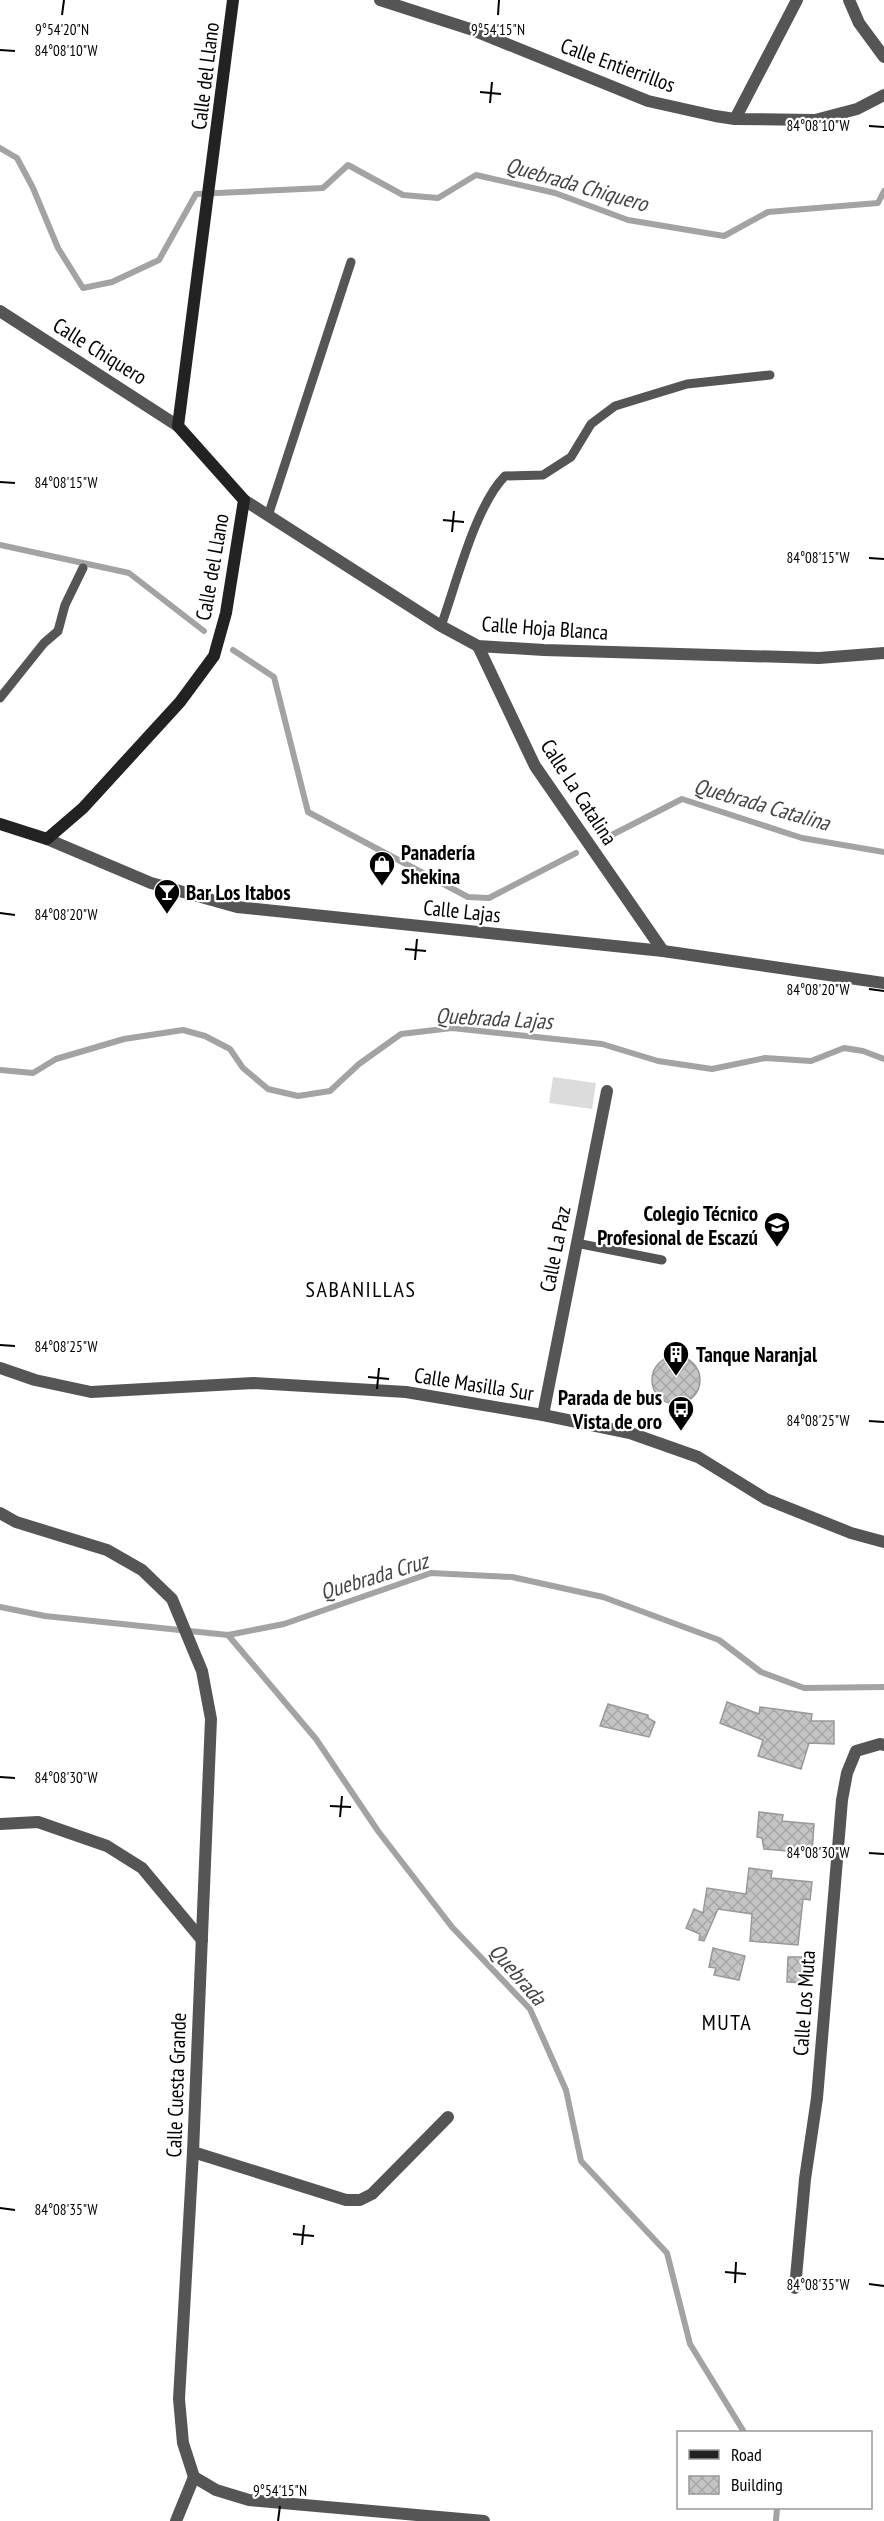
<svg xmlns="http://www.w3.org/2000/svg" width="884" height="2521" font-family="'PT Sans Narrow',sans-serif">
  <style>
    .pitch { fill: #dcdcdc }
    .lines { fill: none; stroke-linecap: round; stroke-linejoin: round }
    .stream { stroke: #a3a3a3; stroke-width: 6 }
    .building { fill: url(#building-cross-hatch); stroke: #999; stroke-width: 1.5 }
    .lane { stroke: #555; stroke-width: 9 }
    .street { stroke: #555; stroke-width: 12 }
    .secondary { stroke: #222; stroke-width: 12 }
    .ticks { fill: none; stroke: #000; stroke-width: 2 }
    .labels { text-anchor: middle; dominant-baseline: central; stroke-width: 4.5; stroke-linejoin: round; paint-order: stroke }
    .street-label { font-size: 21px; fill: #000; stroke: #fff }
    .poi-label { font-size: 21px; font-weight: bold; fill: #000; stroke: #fff; text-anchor: start }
    .water-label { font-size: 22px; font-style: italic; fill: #444; stroke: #fff }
    .neighbourhood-label { font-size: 22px; letter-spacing: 1.5px; fill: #000; stroke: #fff }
    .ticks-label { font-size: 15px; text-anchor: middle; fill: #000; stroke: #fff; stroke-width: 4.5; stroke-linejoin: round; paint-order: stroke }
  </style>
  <defs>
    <pattern id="building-cross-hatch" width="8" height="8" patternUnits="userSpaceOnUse" patternTransform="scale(1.5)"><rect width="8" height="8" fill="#c4c4c4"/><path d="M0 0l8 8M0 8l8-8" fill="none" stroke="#a7a7a7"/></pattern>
  </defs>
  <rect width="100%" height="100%" fill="#fff"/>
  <!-- pitch -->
  <polygon class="pitch" points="553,1077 596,1083 592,1109 549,1103"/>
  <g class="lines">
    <!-- stream -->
    <g class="stream">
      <polyline points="0,148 17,158 33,188 58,248 83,288 112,282 159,260 196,194 323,188 348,165 403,195 438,198 476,175 555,193 628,220 724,236 768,212 878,203 884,191"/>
      <polyline points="0,545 129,573 204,631"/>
      <polyline points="233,650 274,677 308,812 468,897 489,898 576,853"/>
      <polyline points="604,839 682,799 802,838 884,852"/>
      <polyline points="0,1070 33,1073 56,1059 124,1039 183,1030 205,1036 230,1049 243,1068 268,1089 298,1096 330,1091 359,1064 401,1034 452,1028 602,1044 658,1061 712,1069 765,1058 811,1061 844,1048 863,1051 884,1059"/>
      <polyline points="0,1607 45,1616 228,1635 284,1624 431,1573 512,1577 603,1597 719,1640 761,1672 804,1688 884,1687"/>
      <polyline points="228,1635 316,1739 378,1831 452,1927 530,2009 566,2090 581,2161 667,2253 690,2344 744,2432"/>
      <polyline points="776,2521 777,2508"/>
    </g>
  </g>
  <!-- building -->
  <g class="building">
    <circle cx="676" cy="1380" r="24"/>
    <polygon points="727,1702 759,1714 760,1707 812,1714 811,1721 834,1721 834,1744 809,1743 801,1769 758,1756 763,1740 720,1723"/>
    <polygon points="608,1704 648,1715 648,1718 655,1722 649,1737 600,1726"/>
    <polygon points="759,1812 783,1815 782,1821 814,1824 812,1853 764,1849 762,1838 757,1837"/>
    <polygon points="749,1868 772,1871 771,1878 812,1882 810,1900 803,1899 798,1945 750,1941 752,1914 718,1909 704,1941 699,1940 700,1934 686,1928 694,1909 703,1913 707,1888 746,1894"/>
    <polygon points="713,1948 745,1956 739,1980 714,1975 716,1968 709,1967"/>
    <polygon points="788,1957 808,1957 807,1983 787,1982"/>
  </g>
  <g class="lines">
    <!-- lane -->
    <g class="lane">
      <polyline points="268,516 351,262"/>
      <path d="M441 626C456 585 475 506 505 476L543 475 571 457 591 424 615 406 687 384 770 375"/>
      <polyline points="0,698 44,643 58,631 65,605 83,568"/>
      <polyline points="576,1243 662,1260"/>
    </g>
    <!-- street -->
    <g class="street">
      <polyline points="380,0 470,29 648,101 715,116 735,119 815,120 857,109 884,95"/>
      <polyline points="849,0 859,23 884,57"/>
      <polyline points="735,119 797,0"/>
      <polyline points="0,311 178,426"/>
      <polyline points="244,500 441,626 478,646 544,650 819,658 884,653"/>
      <polyline points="478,646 535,766 663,951"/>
      <polyline points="47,839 151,883 237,907 663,951 884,983"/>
      <polyline points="0,1368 35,1380 91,1392 253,1383 406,1392 543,1415 630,1433 698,1457 766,1499 851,1533 884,1542"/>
      <polyline points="543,1415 607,1091"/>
      <polyline points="0,1513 16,1522 107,1550 142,1570 172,1599 202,1671 211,1719 193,2152 179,2399 183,2443 194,2477 216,2490 249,2500 484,2521"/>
      <polyline points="0,1824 38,1822 107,1846 142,1868 202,1940"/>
      <polyline points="193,2152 346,2200 360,2200 372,2194 448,2117"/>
      <polyline points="795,2288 805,2179 817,2098 842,1800 847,1773 856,1751 880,1744 884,1745"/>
      <polyline points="176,2521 194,2477"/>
    </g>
    <!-- secondary -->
    <polyline class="secondary" points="0,824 47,839 83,808 180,702 214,656 226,613 244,500 178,426 233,0"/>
  </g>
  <!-- ticks -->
  <path class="ticks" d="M62 15 64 0M498 15 499 0M0 50 15 51M480 92 501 94M490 103 492 82M869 126 884 127M0 482 15 483M443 520 464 522M452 532 454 511M869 558 884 559M0 913 15 915M405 949 426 951M415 960 417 939M869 989 884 991M0 1345 15 1346M368 1377 389 1379M377 1389 379 1368M869 1421 884 1422M0 1777 15 1778M330 1806 351 1807M340 1817 342 1796M869 1853 884 1854M0 2208 15 2210M293 2234 314 2236M302 2245 304 2225M725 2272 746 2274M735 2283 736 2262M869 2284 884 2286M278 2521 280 2506"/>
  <!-- icons -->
  <defs>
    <g id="shop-pin" transform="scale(1.35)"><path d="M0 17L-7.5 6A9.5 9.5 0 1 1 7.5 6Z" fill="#000" stroke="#fff"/><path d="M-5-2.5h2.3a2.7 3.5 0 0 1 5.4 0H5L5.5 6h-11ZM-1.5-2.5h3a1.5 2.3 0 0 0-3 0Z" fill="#fff"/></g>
    <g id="bar-pin" transform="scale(1.35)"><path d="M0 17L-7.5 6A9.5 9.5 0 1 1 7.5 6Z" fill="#000" stroke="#fff"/><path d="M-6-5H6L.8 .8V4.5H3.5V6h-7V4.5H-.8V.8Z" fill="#fff"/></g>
    <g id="school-pin" transform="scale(1.35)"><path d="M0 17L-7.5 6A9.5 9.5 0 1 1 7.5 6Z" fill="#000" stroke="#fff"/><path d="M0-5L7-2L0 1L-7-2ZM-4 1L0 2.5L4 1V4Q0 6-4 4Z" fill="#fff"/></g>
    <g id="building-pin" transform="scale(1.35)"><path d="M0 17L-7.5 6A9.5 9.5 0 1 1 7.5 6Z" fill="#000" stroke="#fff"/><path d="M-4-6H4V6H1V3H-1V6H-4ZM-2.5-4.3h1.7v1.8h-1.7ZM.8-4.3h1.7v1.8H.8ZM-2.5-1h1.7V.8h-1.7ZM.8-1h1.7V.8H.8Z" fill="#fff"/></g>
    <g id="bus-pin" transform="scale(1.35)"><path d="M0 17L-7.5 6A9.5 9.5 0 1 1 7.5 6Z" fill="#000" stroke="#fff"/><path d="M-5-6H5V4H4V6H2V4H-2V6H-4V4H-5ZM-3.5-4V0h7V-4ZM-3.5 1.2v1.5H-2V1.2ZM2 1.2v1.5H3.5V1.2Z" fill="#fff"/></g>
  </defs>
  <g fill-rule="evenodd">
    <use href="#shop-pin" x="382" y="864"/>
    <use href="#bar-pin" x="167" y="892"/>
    <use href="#school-pin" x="777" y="1225"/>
    <use href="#building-pin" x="676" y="1354"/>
    <use href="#bus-pin" x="681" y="1409"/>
  </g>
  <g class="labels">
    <!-- street labels -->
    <g class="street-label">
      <text transform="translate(618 65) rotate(20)">Calle Entierrillos</text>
      <text transform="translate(205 76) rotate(-83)">Calle del Llano</text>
      <text transform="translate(100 351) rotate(32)">Calle Chiquero</text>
      <text transform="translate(212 567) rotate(-80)">Calle del Llano</text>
      <text transform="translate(545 628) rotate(4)">Calle Hoja Blanca</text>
      <text transform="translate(579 792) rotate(57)">Calle La Catalina</text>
      <text transform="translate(462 911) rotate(6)">Calle Lajas</text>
      <text transform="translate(555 1249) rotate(-79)">Calle La Paz</text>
      <text transform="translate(474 1384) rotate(9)">Calle Masilla Sur</text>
      <text transform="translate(804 2003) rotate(-86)">Calle Los Muta</text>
      <text transform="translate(176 2085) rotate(-88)">Calle Cuesta Grande</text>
    </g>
    <!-- poi labels -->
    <g class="poi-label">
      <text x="401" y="852">Panadería<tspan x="401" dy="24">Shekina</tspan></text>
      <text x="186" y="892">Bar Los Itabos</text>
      <text x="758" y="1213" text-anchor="end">Colegio Técnico<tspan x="758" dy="24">Profesional de Escazú</tspan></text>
      <text x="696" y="1354">Tanque Naranjal</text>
      <text x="662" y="1397" text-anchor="end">Parada de bus<tspan x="662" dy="24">Vista de oro</tspan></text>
    </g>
    <!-- water labels -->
    <g class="water-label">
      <text transform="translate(577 184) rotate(16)">Quebrada Chiquero</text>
      <text transform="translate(762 804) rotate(16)">Quebrada Catalina</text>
      <text transform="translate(494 1018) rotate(3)">Quebrada Lajas</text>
      <text transform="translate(374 1576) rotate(-17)">Quebrada Cruz</text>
      <text transform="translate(518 1974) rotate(49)">Quebrada</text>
    </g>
    <!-- neighbourhood labels -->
    <g class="neighbourhood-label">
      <text x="361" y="1289">SABANILLAS</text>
      <text x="727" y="2022">MUTA</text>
    </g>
  </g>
  <g class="ticks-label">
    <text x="62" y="35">9°54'20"N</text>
    <text x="498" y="35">9°54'15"N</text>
    <text x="66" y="56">84°08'10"W</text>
    <text x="818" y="131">84°08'10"W</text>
    <text x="66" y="488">84°08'15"W</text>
    <text x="818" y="563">84°08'15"W</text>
    <text x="66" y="920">84°08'20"W</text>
    <text x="818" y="995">84°08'20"W</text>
    <text x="66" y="1352">84°08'25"W</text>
    <text x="818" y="1426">84°08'25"W</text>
    <text x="66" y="1783">84°08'30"W</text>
    <text x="818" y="1858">84°08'30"W</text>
    <text x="66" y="2215">84°08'35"W</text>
    <text x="818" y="2290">84°08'35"W</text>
    <text x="280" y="2496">9°54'15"N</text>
  </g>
  <!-- legend -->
  <rect x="677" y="2431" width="195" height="78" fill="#ffffff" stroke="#999999" stroke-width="1.5"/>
  <rect x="689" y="2450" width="30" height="9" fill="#222222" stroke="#999999" stroke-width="1.5"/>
  <text x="731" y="2461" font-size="18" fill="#000000">Road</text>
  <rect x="689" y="2476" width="30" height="18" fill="url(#building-cross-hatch)" stroke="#999999" stroke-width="1.5"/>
  <text x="731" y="2491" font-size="18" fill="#000000">Building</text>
</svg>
